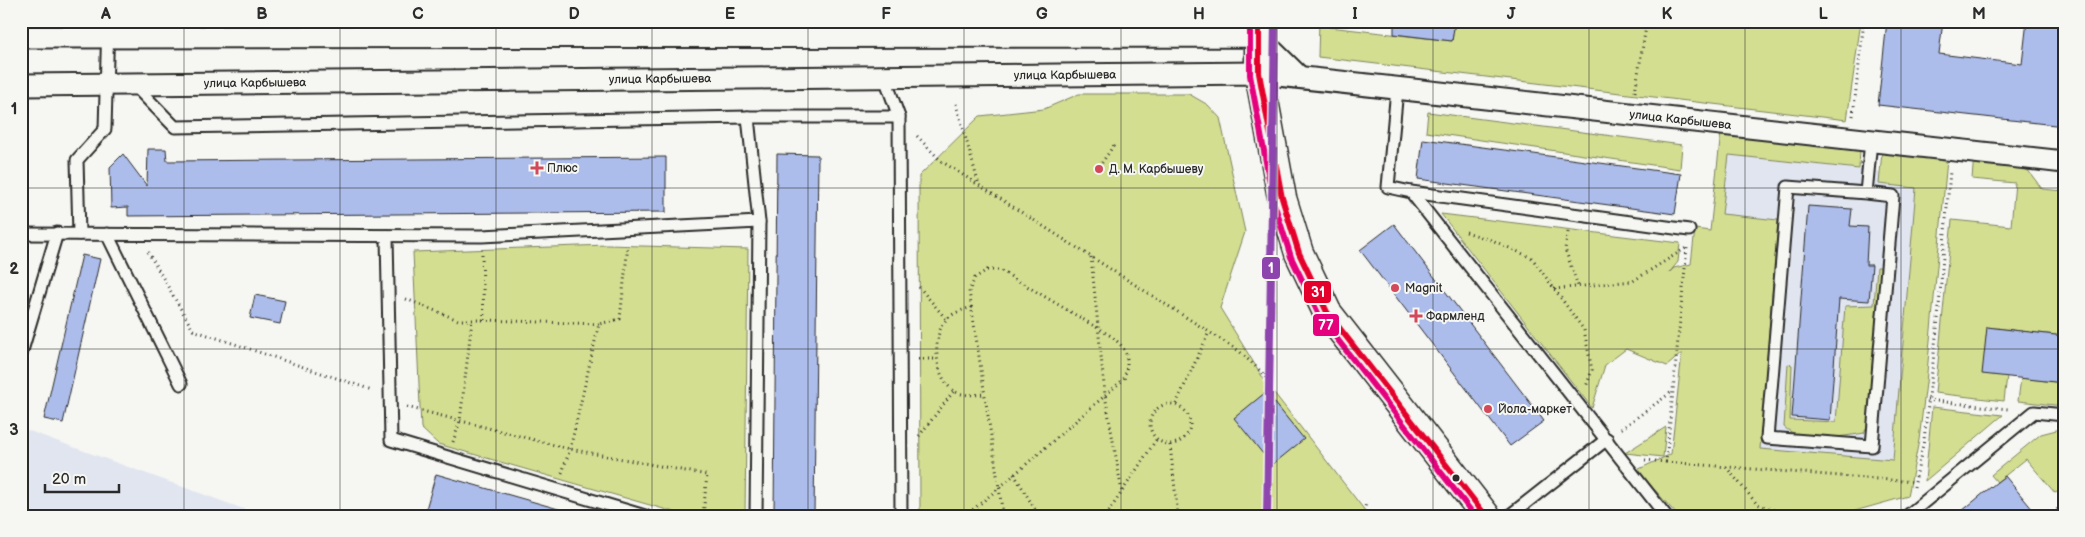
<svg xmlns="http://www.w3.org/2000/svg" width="2085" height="537" font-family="'Balsamiq Sans',sans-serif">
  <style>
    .built { fill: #e0e5f0 }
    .green { fill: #d3de91; stroke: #7f845e }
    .building { fill: #acbceb; stroke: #2b2b2b }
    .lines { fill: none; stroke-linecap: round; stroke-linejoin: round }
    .lane-casing { stroke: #2b2b2b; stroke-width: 15 }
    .street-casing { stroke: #2b2b2b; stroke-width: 25 }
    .secondary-casing { stroke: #2b2b2b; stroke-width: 31 }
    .path { stroke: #2b2b2b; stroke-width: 3; stroke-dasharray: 1 4; stroke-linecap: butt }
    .lane { stroke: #f6f6f2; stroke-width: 11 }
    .street { stroke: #f6f6f2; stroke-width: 21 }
    .secondary { stroke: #f6f6f2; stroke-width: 28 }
    .bus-1-casing { stroke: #f6f6f2; stroke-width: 10 }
    .bus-2-casing { stroke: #f6f6f2; stroke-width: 10 }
    .bus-1 { stroke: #e4002b; stroke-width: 6 }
    .bus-2 { stroke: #e5007d; stroke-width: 6 }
    .metro-1-casing { stroke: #f6f6f2; stroke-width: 11 }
    .metro-1 { stroke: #8e44ad; stroke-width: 8 }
    .grid { fill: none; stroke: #2b2b2b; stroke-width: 1; stroke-opacity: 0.55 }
    .poi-dot { fill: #d1495b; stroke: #f6f6f2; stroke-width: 2 }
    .bus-dot { fill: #2b2b2b; stroke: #f6f6f2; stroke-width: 2 }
    .labels { text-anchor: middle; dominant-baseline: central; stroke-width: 4; stroke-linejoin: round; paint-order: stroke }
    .street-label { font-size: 12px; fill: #2b2b2b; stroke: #f6f6f2 }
    .poi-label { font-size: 12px; fill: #2b2b2b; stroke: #f6f6f2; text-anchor: start }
    .line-badge { stroke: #f6f6f2; stroke-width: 2 }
    .badge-label { font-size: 14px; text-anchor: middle; font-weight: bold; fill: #fff }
    .neatline { fill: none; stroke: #2b2b2b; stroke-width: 2 }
    .grid-label { font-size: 16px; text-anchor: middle; font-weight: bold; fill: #2b2b2b }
  </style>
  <rect width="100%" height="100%" fill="#f6f6f2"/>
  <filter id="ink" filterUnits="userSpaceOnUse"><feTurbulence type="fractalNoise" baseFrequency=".02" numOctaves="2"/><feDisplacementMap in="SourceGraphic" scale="10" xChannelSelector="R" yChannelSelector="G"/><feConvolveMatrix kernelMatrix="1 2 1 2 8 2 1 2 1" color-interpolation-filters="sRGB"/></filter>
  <g filter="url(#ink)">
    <!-- built -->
    <g class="built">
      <polygon points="1718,154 1928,177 1903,470 1687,455"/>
      <polygon points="21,428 263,516 21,516"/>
    </g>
    <!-- green -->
    <g class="green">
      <polygon points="1319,21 1329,21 1329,27 1452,41 1455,21 1861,21 1847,120 1318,57"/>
      <polygon points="1079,94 1189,94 1208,105 1220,118 1245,232 1220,308 1265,381 1369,516 920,516 919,176 980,116 1044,109"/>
      <polygon points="1428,112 1682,145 1680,169 1426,132"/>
      <polygon points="1721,132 1860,150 1859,169 1729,155 1722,214 1778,220 1760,449 1893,460 1916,188 1879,184 1882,152 1947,160 1926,383 1919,440 1908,496 1837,516 1678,516 1637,470 1671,454 1682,353 1667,366 1626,349 1605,365 1592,408 1441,214 1680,243 1678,262 1668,274 1674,268 1691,264 1695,229 1710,231"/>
      <polygon points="1974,155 2021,161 2042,189 2064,191 2064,336 1987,327 2007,376 2004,401 1935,393 1952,220 2011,226 2015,183 1972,179"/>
      <polygon points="607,245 748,249 745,516 688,516 438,444 421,428 413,252"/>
      <path d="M1877 267H1883L1870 420 1864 433C1842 437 1801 443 1784 427L1788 364 1792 365 1790 420 1836 422 1845 306 1874 305Z"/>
      <polygon points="2021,378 2064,383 2064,406 2018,401"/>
      <polygon points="1932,407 2003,415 1925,481"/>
      <polygon points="1666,427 1663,457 1625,453"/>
      <polygon points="2064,428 2064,489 2055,493 2026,459 1997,482 1991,475 2041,434"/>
    </g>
    <!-- building -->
    <g class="building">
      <polygon points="1394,21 1455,21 1452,41 1394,34"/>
      <polygon points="1887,21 1943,21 1939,54 2022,64 2027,21 2064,21 2064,126 1878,105"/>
      <polygon points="1423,139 1681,174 1675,214 1418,179"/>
      <polygon points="148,149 166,149 167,161 666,157 666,212 128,216 128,207 111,208 110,167 123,154 147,186"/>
      <polygon points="777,154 818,155 814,516 774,516"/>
      <polygon points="1808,206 1852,209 1850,226 1868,227 1866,265 1872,265 1869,301 1839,299 1830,420 1792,417"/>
      <polygon points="1394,224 1544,421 1510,446 1360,250"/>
      <polygon points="82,255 100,259 63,423 44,419"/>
      <polygon points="255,295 285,301 280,324 250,318"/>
      <polygon points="1987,327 2064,336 2064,383 1982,374"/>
      <polygon points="1266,392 1304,439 1272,465 1234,418"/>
      <polygon points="436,474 562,510 561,516 424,516"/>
      <polygon points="2005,476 2038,516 1956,516 1997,482"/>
    </g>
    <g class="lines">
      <!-- lane casing -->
      <g class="lane-casing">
        <g id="lane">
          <polyline points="757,21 758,36"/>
          <polyline points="886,21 887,36"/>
          <polyline points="885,78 899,117 901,516"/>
          <polyline points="134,85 175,127 748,117 899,117"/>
          <polyline points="1397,89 1388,187 1411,192 1666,516"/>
          <polyline points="1411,192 1689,230"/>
          <polyline points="1866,193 1788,187 1767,438 1872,446 1893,196 1866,193 1871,141"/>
          <polyline points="21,234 482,236 759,222 748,117"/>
          <polyline points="79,234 77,160 105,129 108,21"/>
          <polyline points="107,234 181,384"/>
          <polyline points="387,236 391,440 645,516"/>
          <polyline points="21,354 57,233"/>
          <polyline points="756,516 759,222"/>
          <polyline points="1509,516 1607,439"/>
          <polyline points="1907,516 2034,412 2064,415"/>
        </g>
      </g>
      <!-- street casing -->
      <g class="street-casing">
        <g id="street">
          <polyline points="21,37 1257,36 1299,77"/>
          <path id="s1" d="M21 85 1259 73 2064 162"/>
        </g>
      </g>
      <!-- secondary casing -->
      <g class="secondary-casing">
        <polyline id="secondary" points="1259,21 1259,73 1282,198 1299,253 1327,312 1486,516"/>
      </g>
      <!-- path -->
      <g class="path">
        <polyline points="1635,92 1647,21"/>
        <polyline points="956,104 979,185"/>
        <polyline points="1853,116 1864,21"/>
        <polyline points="917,136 941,161 1239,351 1270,380"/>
        <polyline points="1099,167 1114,145"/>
        <polyline points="1466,232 1494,241 1532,258 1584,330 1592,370 1586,387"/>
        <polyline points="1568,232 1565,249 1578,286"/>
        <polyline points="148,252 193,330 372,390"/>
        <polyline points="482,254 484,320 599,324"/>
        <polyline points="1091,257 1105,395 1122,492"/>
        <path d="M987 270H1000L1111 336C1128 350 1130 357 1124 379L999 488 969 291 975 278Z"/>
        <polyline points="919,287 946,319"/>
        <polyline points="1554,289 1633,281 1686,248"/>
        <polyline points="406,299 458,320 484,320"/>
        <path d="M972 307C963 310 954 312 947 319 931 334 934 378 954 391 962 396 975 395 985 394"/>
        <polyline points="918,359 938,359"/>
        <polyline points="1927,400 2008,409"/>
        <polyline points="1176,404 1209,332"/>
        <circle cx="1170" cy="424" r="20"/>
        <polyline points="407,407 570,449 707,475 703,516"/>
        <polyline points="1621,429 1673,391"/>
        <polyline points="919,436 954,391"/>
        <polyline points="453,442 460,421 472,320"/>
        <polyline points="1170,445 1178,516"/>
        <polyline points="1645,460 1666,462 1687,248"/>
        <polyline points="1666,462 1915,482"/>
        <polyline points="1726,467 1757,504 1791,516"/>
        <polyline points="562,473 570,449 599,324 620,319 628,245"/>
        <polyline points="1014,474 1039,516"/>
        <polyline points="1914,487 1924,440 1938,319 1950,171"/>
        <polyline points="999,488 1003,516"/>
        <polyline points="965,516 999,488"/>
        <polyline points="1106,516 1156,440"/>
        <polyline points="1363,516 1366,503"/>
        <polyline points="2049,516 2064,504"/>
      </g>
      <!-- lane -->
      <use href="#lane" class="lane"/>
      <!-- street -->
      <use href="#street" class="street"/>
      <!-- secondary -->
      <use href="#secondary" class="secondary"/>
      <!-- bus-1 casing -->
      <g class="bus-1-casing">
        <polyline id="bus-1" points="1259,21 1259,73 1282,198 1299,253 1327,312 1486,516"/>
      </g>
      <!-- bus-2 casing -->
      <g class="bus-2-casing">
        <polyline id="bus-2" points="1250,21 1250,75 1273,200 1291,257 1320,317 1475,516"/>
      </g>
      <!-- bus-1 -->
      <use href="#bus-1" class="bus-1"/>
      <!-- bus-2 -->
      <use href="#bus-2" class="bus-2"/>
      <!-- metro-1 casing -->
      <g class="metro-1-casing">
        <polyline id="metro-1" points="1267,516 1275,21"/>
      </g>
      <!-- metro-1 -->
      <use href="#metro-1" class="metro-1"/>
    </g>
  </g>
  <!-- grid -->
  <path class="grid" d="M184 21V516M340 21V516M496 21V516M652 21V516M808 21V516M964 21V516M1121 21V516M1277 21V516M1433 21V516M1589 21V516M1745 21V516M1901 21V516M21 188H2064M21 349H2064"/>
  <!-- markers -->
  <g class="poi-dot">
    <path d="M534.5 160.5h5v5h5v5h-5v5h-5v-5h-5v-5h5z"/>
    <circle cx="1099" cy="169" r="5"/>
    <circle cx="1395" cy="288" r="5"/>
    <path d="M1413.5 308.5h5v5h5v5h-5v5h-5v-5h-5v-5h5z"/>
    <circle cx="1488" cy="409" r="5"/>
  </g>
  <circle class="bus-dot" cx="1456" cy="478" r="4.5"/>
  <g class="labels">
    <!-- street labels -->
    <g class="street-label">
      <text stroke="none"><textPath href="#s1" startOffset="1044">улица Карбышева</textPath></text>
      <text stroke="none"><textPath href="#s1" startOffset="639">улица Карбышева</textPath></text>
      <text stroke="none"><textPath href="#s1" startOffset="234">улица Карбышева</textPath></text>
      <text stroke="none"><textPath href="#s1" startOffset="1662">улица Карбышева</textPath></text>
    </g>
    <!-- poi labels -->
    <g class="poi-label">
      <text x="547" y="168">Плюс</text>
      <text x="1109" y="169">Д. М. Карбышеву</text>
      <text x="1405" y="288">Magnit</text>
      <text x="1426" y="316">Фармленд</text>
      <text x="1498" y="409">Йола-маркет</text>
    </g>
  </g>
  <g class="line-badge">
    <rect x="1261" y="256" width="20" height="24" rx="5" fill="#8e44ad"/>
    <rect x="1303" y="280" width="29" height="24" rx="5" fill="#e4002b"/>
    <rect x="1312" y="313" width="28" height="24" rx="5" fill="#e5007d"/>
  </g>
  <g class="badge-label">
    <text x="1271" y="273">1</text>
    <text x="1318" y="297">31</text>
    <text x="1326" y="330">77</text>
  </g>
  <!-- margin -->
  <rect width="2085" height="537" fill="none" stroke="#f6f6f2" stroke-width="55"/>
  <!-- scale -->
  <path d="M45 484v8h74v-8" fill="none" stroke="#2b2b2b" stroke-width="2.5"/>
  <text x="52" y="484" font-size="15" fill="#2b2b2b" stroke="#f6f6f2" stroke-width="4" paint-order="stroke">20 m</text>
  <rect x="28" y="28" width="2030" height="482" class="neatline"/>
  <g class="grid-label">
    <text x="106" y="19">A</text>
    <text x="262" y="19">B</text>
    <text x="418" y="19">C</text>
    <text x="574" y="19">D</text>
    <text x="730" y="19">E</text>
    <text x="886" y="19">F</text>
    <text x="1042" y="19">G</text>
    <text x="1199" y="19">H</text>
    <text x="1355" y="19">I</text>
    <text x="1511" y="19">J</text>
    <text x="1667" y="19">K</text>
    <text x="1823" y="19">L</text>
    <text x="1979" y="19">M</text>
    <text x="14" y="114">1</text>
    <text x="14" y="274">2</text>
    <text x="14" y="435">3</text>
  </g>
</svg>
